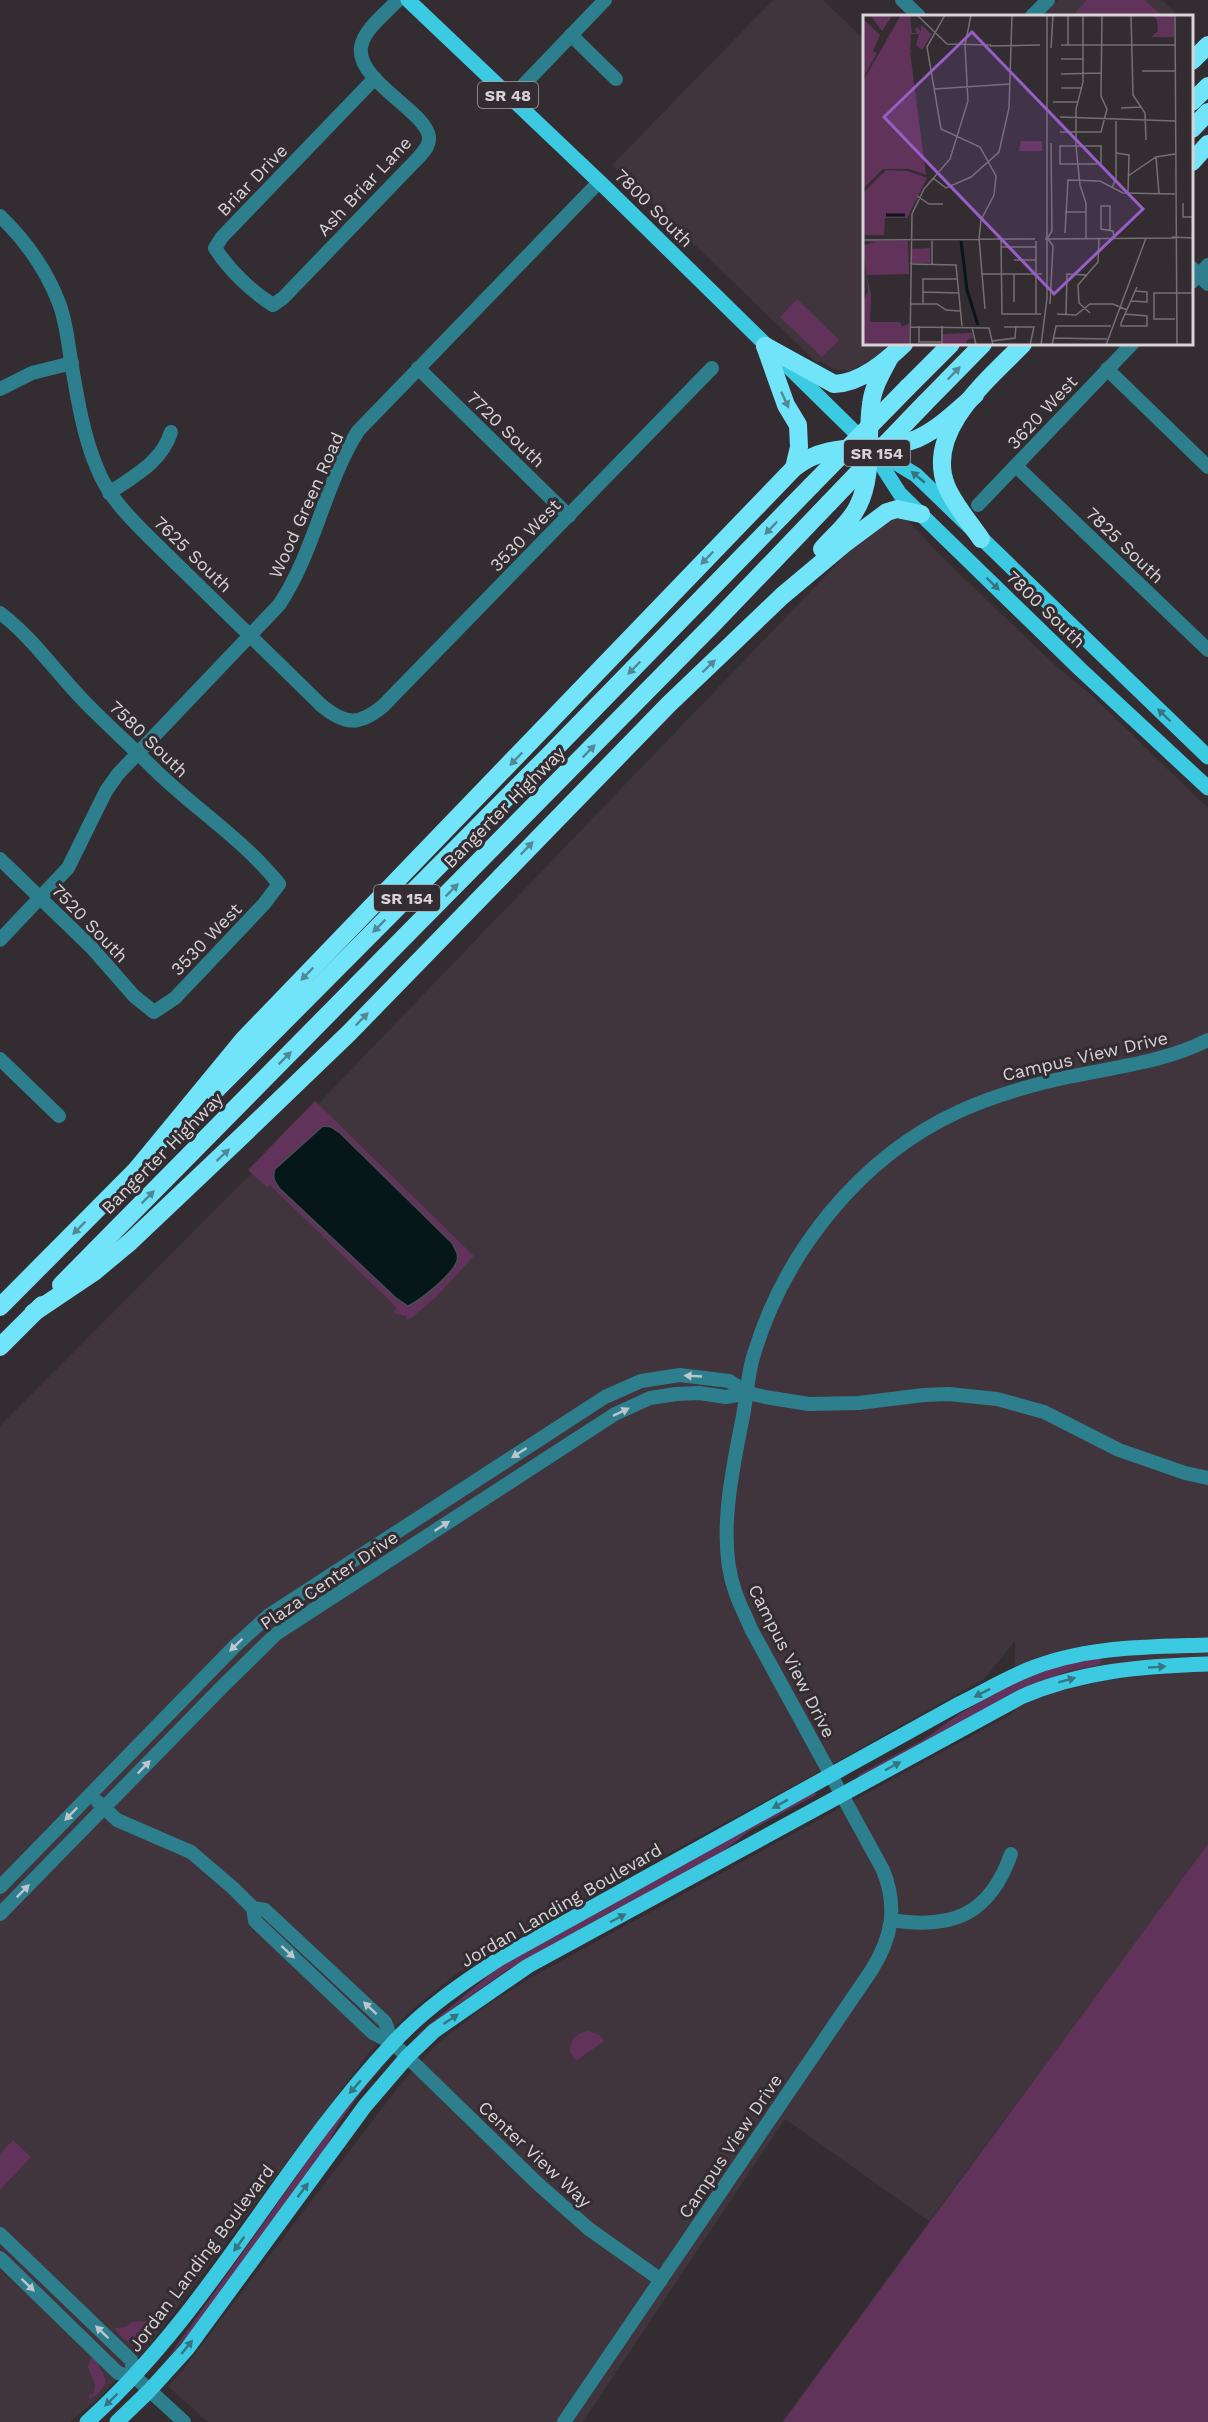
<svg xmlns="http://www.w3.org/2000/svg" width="1208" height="2422" font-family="'Work Sans',sans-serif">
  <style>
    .built { fill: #40343d }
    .green { fill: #61335a }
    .water { fill: #061619; stroke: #454f52; stroke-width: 1.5 }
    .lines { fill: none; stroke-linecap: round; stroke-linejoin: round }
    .minor { stroke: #2d7f8e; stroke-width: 14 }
    .major { stroke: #3bcae2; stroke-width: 15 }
    .highway { stroke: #72e4f9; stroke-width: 18 }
    .highway-bridge { stroke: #72e4f9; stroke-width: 18 }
    .oneway { fill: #528896 }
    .oneway2 { fill: #377481 }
    .oneway3 { fill: #bec6cc }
    .labels { text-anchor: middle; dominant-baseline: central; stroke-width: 6; stroke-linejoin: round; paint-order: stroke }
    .shield { fill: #332d32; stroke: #a6a1a6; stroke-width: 1.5 }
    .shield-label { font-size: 16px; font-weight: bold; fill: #d8d3d7 }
    .street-label { font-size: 18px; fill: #d8d3d7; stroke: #332d32 }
    .inset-river { fill: none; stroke: #061619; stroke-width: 3 }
    .inset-road { fill: none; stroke: #756f74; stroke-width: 1.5 }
    .view { fill: #975ec6; fill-opacity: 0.15; stroke: #975ec6; stroke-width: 3 }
    .inset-edge { fill: none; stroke: #d8d3d7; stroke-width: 3 }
  </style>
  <rect width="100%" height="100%" fill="#332d32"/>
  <!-- built -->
  <g class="built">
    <polygon points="773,0 823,0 864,39 864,344 889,344 874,358 850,371 832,368 820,361 817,363 612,165"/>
    <polygon points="1058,0 1162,0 1179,16 1042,16"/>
    <polygon points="894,515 907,519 941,556 1056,666 1090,694 1208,808 1208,2422 782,2422 1044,2065 929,2221 785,2119 583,2422 208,2422 168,2386 181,2372 399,2086 433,2048 481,2009 530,1978 1015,1712 1015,1641 984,1679 806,1779 510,1939 453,1976 412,2010 369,2053 146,2349 98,2399 70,2422 0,2422 0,1426 248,1177 860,540"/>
  </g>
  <!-- green -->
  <g class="green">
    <polygon points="1087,0 1144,0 1163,16 1072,16"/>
    <polygon points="797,299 839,340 822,357 780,317"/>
    <polygon points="315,1101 474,1256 436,1297 411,1318 407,1319 406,1316 393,1313 397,1308 270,1185 267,1187 248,1170"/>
    <polygon points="1100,1657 1101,1661 1099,1665 1068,1671 1027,1688 859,1778 858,1775 923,1740 959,1714 1018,1680 1080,1659"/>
    <polygon points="814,1791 816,1795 749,1831 717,1856 506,1971 453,2008 420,2036 418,2034 500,1966"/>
    <polygon points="1208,1844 1208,2422 782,2422 783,2422"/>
    <path d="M588 2031 600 2035 604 2041 576 2061 570 2052C570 2039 576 2033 588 2031Z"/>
    <polygon points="380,2066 381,2068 358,2096 339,2123 322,2155 198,2324 167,2359 338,2118"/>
    <polygon points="13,2140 31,2157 0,2190 0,2154"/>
    <path d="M152 2321 158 2324C149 2352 130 2350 114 2328L126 2327 131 2322Z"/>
    <polygon points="91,2358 94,2358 103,2373 106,2383 99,2393 89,2400 89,2395 94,2393 95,2384 88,2367"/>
  </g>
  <!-- water -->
  <path class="water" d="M323 1126 331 1127 340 1133 452 1243C455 1249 459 1254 457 1261 453 1274 421 1300 408 1306L396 1298 280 1189C275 1182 272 1178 275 1169Z"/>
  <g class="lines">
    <!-- minor -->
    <g class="minor">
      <polyline points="902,0 919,16"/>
      <polyline points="1032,16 1048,0"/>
      <polyline points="571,35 616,79"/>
      <path d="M375 78 222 237 215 248C229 270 251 291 273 305L283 298 419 157C424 151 430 145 429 137 426 111 356 81 361 47 364 29 387 12 398 0"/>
      <polyline points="511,98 605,0"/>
      <path d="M0 216C26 241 46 269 59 303 66 321 68 342 71 361 77 396 83 435 97 468 108 496 128 516 149 537L321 705C345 725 359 726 383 706L712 368"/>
      <polyline points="1192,268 1208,284"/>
      <polyline points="1192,282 1208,265"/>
      <polyline points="418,368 569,516"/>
      <polyline points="1107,369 1208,467"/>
      <polyline points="0,389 32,373 72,363"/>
      <polyline points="1016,466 1208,650"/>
      <path d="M109 493C134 476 162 462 171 432"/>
      <polyline points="978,505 1132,344"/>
      <path d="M0 613C32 637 55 671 82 699 104 722 128 743 151 766 192 807 242 838 279 884L264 904 175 998 154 1012 134 996 92 948 0 859"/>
      <path d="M0 940 68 868 106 791 118 774 279 605C315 551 324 485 358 431L599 182"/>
      <polyline points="0,1059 59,1116"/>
      <polyline points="98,1802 117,1820 191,1852 233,1888 253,1908 265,1910 385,2022 393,2043"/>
      <polyline points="0,1887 235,1646 269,1615 605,1397 641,1381 680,1375 729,1381 748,1393 765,1397 809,1404 859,1403 924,1395 949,1394 997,1399 1044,1412 1119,1450 1185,1473 1208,1478"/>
      <polyline points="253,1908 255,1921 373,2033 393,2043 537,2183 589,2229 661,2280"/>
      <polyline points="0,1914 223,1686 276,1634 615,1414 650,1398 676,1394 699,1393 726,1397 748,1393"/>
      <path d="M892 1920C953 1930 990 1914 1011 1854"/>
      <polyline points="0,2234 131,2360 135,2377"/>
      <polyline points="0,2258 118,2373 135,2377 184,2422"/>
      <path d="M564 2422 871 1971C892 1938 898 1907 883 1870L751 1629C746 1616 739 1604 735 1591 717 1541 732 1471 742 1421 747 1399 747 1375 754 1354 785 1251 861 1156 960 1111 995 1095 1031 1085 1068 1077 1115 1067 1165 1062 1208 1040"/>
    </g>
    <!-- major -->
    <g class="major">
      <polyline points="408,0 608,190 870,447 916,475 1208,757"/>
      <polyline points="871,449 900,494 1080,669 1208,788"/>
      <path d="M87 2422C209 2313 281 2163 392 2044 423 2010 461 1984 499 1959L957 1705C980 1694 1003 1680 1027 1670 1084 1646 1147 1647 1208 1645"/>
      <path d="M117 2422 149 2391 187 2349 365 2106 407 2057 434 2031 528 1966 1021 1697C1080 1671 1143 1666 1208 1664"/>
    </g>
    <!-- highway -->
    <g class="highway">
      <polyline points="1192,61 1208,45"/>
      <polyline points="1192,102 1208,86"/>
      <polyline points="1192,129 1208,112"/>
      <polyline points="1192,162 1208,144"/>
      <path d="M765 346 834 384C861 383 885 362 904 344"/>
      <polyline points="765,346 786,405 798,425 799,447 794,468"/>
      <polyline points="908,387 951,344"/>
      <polyline points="925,403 983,344"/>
      <path d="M981 539C971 524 952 502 946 485 925 430 989 379 1023 344"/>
      <path d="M822 549C834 535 850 523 858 506 874 474 866 439 871 404 873 387 882 372 890 357"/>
      <polyline points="214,1092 546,758 811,486"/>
      <path d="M137 1169 244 1039 794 468C832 438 870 454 911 441 935 433 955 412 975 395"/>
      <polyline points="61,1285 715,622 829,503"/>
      <polyline points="0,1307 146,1160"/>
      <polyline points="33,1313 94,1272 130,1242 244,1134 349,1033 669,704 782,596 844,544 887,512 897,509 921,514"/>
      <polyline points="0,1347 42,1305"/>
    </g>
    <!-- highway-bridge -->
    <g class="highway-bridge">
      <polyline points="811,486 908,387"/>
      <polyline points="829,503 925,403"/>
    </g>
  </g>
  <!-- one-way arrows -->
  <defs><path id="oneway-solid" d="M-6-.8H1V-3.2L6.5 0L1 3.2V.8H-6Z" transform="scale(1.5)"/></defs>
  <g class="oneway">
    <use href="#oneway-solid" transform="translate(954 373) rotate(-46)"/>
    <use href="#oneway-solid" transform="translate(785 400) rotate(65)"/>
    <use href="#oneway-solid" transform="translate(771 528) rotate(134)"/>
    <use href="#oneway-solid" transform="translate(707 558) rotate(134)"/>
    <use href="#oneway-solid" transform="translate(709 666) rotate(-44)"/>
    <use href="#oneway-solid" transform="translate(634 668) rotate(134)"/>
    <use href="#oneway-solid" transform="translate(589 751) rotate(-45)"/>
    <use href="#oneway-solid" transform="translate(516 759) rotate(134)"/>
    <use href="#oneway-solid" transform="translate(527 848) rotate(-46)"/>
    <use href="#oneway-solid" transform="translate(452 890) rotate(-45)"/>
    <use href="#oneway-solid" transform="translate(379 926) rotate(135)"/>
    <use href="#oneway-solid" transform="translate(307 974) rotate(134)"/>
    <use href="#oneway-solid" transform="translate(362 1019) rotate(-46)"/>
    <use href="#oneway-solid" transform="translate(285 1058) rotate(-45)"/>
    <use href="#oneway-solid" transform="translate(223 1155) rotate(-43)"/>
    <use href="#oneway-solid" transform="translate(148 1197) rotate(-45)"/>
    <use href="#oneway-solid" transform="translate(79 1228) rotate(135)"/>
  </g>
  <g class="oneway2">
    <use href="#oneway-solid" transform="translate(918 477) rotate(-140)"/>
    <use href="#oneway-solid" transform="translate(993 584) rotate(44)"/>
    <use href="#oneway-solid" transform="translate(1164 715) rotate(-136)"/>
    <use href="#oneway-solid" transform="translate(1157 1667) rotate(-4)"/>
    <use href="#oneway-solid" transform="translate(1067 1680) rotate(-15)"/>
    <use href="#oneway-solid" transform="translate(982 1693) rotate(153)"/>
    <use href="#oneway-solid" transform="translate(893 1766) rotate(-28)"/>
    <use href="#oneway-solid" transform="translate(780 1804) rotate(151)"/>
    <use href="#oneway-solid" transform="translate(618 1918) rotate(-28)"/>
    <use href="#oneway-solid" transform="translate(451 2019) rotate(-34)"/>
    <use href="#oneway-solid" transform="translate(355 2087) rotate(131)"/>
    <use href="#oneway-solid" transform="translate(303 2190) rotate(-53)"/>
    <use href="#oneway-solid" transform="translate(239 2244) rotate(126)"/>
    <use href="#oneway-solid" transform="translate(187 2347) rotate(-51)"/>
    <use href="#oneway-solid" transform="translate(111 2400) rotate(136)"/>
  </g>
  <g class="oneway3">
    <use href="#oneway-solid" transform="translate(693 1376) rotate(-177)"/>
    <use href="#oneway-solid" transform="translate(621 1412) rotate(-26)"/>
    <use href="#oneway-solid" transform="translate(519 1453) rotate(147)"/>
    <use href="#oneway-solid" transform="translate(442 1526) rotate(-33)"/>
    <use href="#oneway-solid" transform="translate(236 1645) rotate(136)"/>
    <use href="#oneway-solid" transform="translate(144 1767) rotate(-46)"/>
    <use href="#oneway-solid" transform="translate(71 1814) rotate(134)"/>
    <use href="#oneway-solid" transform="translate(23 1891) rotate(-45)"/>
    <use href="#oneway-solid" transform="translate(288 1952) rotate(43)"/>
    <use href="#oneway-solid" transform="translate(370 2008) rotate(-137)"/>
    <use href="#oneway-solid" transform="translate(28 2285) rotate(44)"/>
    <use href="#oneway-solid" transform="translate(102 2332) rotate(-136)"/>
  </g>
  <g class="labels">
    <!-- shield labels -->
    <g class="shield">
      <rect x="478" y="82" width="60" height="26" rx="4.5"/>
      <rect x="844" y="440" width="66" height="26" rx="4.5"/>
      <rect x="374" y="885" width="66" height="26" rx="4.5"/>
    </g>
    <g class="shield-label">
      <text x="508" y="95">SR 48</text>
      <text x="877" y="453">SR 154</text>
      <text x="407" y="898">SR 154</text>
    </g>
    <!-- street labels -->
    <g class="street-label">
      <text transform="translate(252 180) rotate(-46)">Briar Drive</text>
      <text transform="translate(364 186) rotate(-47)">Ash Briar Lane</text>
      <text transform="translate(654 208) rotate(45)">7800 South</text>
      <text transform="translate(1042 412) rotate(-47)">3620 West</text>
      <text transform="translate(506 429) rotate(44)">7720 South</text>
      <text transform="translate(306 505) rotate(-66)">Wood Green Road</text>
      <text transform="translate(525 535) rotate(-46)">3530 West</text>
      <text transform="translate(1125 545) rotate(44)">7825 South</text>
      <text transform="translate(193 554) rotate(44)">7625 South</text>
      <text transform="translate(1046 609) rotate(44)">7800 South</text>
      <text transform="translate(149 739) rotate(44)">7580 South</text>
      <text transform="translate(504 807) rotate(-45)">Bangerter Highway</text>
      <text transform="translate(90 923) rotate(46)">7520 South</text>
      <text transform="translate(206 939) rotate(-46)">3530 West</text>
      <text transform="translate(1085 1056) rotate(-13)">Campus View Drive</text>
      <text transform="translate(162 1153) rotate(-45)">Bangerter Highway</text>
      <text transform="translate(329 1580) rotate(-34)">Plaza Center Drive</text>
      <text transform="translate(792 1661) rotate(63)">Campus View Drive</text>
      <text transform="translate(561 1905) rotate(-30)">Jordan Landing Boulevard</text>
      <text transform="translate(730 2146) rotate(-56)">Campus View Drive</text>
      <text transform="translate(535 2154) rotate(43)">Center View Way</text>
      <text transform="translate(201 2258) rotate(-53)">Jordan Landing Boulevard</text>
    </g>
  </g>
  <!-- overview -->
  <g transform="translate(863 15)">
    <rect width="330" height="330" fill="#332d32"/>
    <path d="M7 0H29V1L19 16ZM38 0H47L49 18H54L52 14 55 12 58 17V10L69 19 59 35 53 30 56 19H48L47 36 51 37H47L63 160 46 154H20L0 174V66ZM289 0H311V22H288L295 16 294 5ZM1 5 17 20 10 36 14 38 0 63ZM158 126H179V136H156ZM23 155 45 156 64 163 44 203H22L21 220H0V178ZM0 226H45L46 259 4 260 8 280 7 307H37L39 312 46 308V330H0V288L5 276 0 230 13 227ZM67 233V248H49V234ZM109 318 110 323 104 325 103 330H79V319Z" fill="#61335a"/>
    <path class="inset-river" d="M23 200H42M98 226 104 275 115 310"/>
    <path class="inset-road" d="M54 0 84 29 128 30M82 0 64 32 78 114 117 132 133 161 131 180 118 205 116 224M220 0V67L213 94V131L217 170 223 188V223M268 0 270 80 282 98 283 125M312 0 314 330M198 30H312M205 30V0M127 31 177 30M188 33 190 0M198 44H220M279 56H312M198 59 238 58M198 73H219M71 74 147 69M190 87H215M258 93 278 92M197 102 312 106M197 117H238L244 94 238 81 239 0M197 131H238V149H197ZM253 138 266 140 265 178M293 142 296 179M265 161 293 142 312 139M70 163 83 173 108 162 136 137 146 93 149 0M249 173 253 163V106M54 181 66 189H80M320 188V202H330M202 197H223M247 215V191H238V214L250 216 251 223M202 218 205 165 237 166 260 178 312 179M183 221 190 231 187 289M309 222 330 223M116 223 122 294M69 224V249M138 224 139 299H178M182 224 312 223M184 224 189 216 188 128M0 225 172 224M173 226V299M138 232H173M151 245H173M47 249 93 250 99 311M118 259H179M151 259V287M60 277 95 278M268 286 284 287V277L272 276M48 289H74L83 295 97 296M60 289V264H94M227 298 216 288 215 270 235 247 236 224M194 299 213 300 227 289H250L264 295M203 299 204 259 223 260M262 299 284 301V311H258V308L274 272M312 304H291V278H330M56 311V327H79M79 311V330M47 312 126 313 130 330M109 312 113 330M141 312H171L167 330M191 323 244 324M129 326 152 323 153 311M47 330 49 199 61 174 87 144 105 86 102 30 108 0M178 330 184 283V0M189 330 193 311H248M243 330 283 223"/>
    <path class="view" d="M109 17 280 194 191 279 21 102Z"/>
    <rect width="330" height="330" class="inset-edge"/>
  </g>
</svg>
